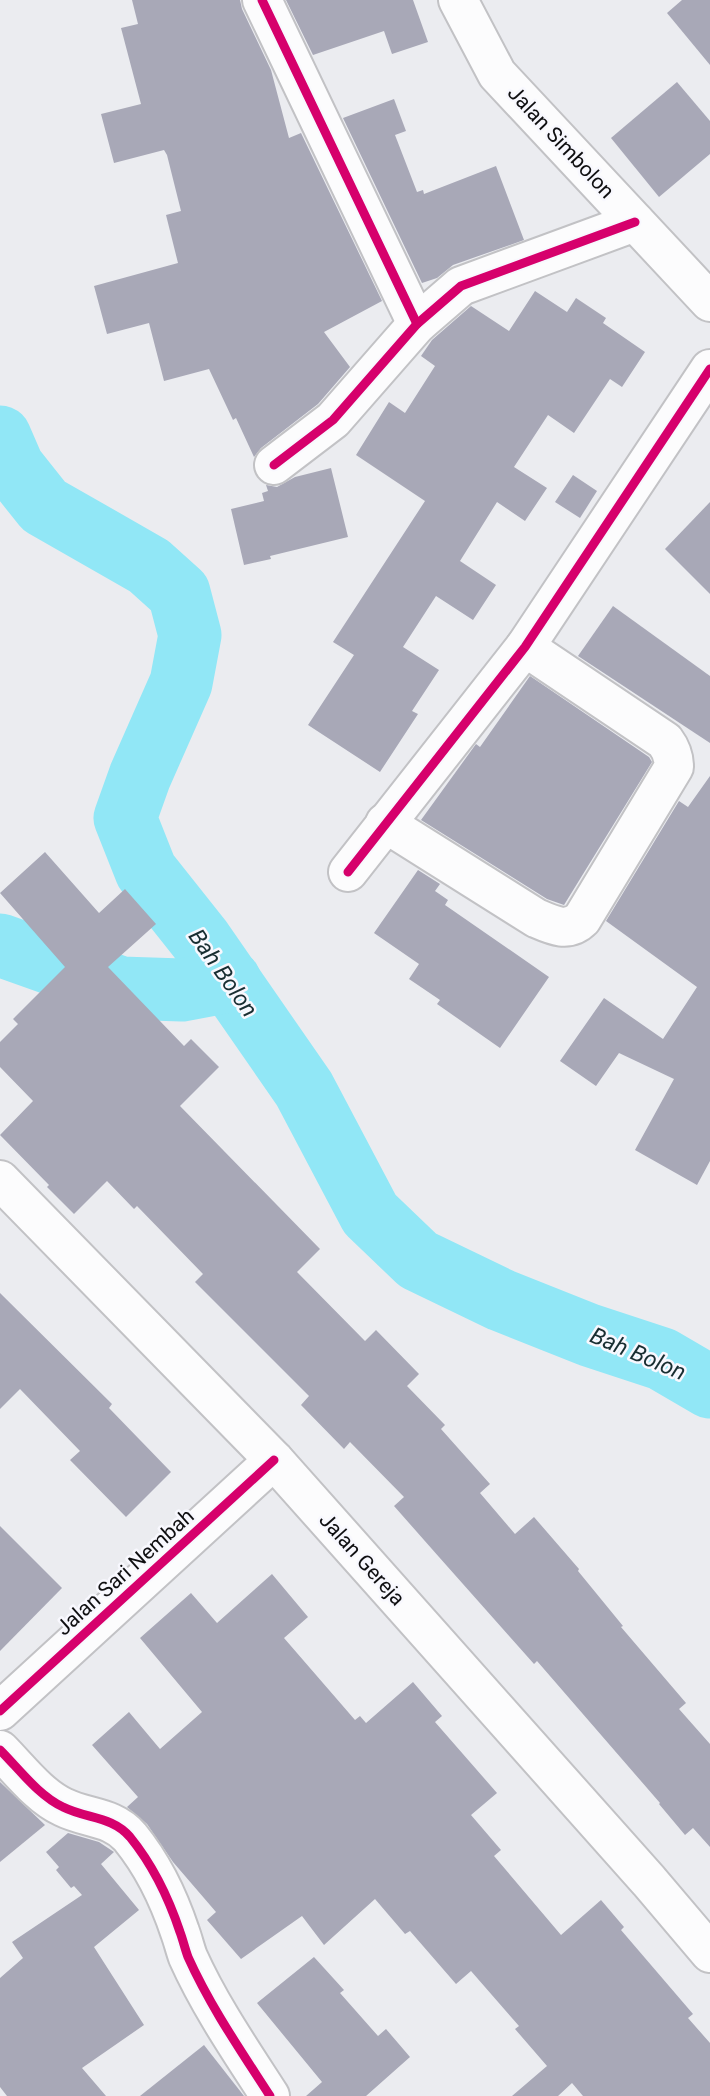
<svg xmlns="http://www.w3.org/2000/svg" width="710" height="2096" font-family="Roboto,sans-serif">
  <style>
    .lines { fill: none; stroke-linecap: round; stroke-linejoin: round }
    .river { stroke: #91e7f6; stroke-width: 63 }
    .building { fill: #a8a8b7 }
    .minor-casing { stroke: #c2c2c5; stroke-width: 42 }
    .major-casing { stroke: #c2c2c5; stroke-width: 42 }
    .minor { stroke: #fcfcfd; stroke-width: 38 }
    .major { stroke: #fcfcfd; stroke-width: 38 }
    .cycleway-casing { stroke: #f8f8fe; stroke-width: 13 }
    .cycleway { stroke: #d6006c; stroke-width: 9 }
    .labels { text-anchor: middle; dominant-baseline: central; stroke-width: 5; stroke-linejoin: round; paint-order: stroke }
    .street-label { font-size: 21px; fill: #0f0f11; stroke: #f8f8fe }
    .water-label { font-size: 23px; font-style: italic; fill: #182e32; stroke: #f8f8fe }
  </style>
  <rect width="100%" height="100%" fill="#ebecf0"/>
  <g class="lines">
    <!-- river -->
    <g class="river">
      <polyline points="0,437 13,467 44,506 149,566 179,593 190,635 181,683 140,776 125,818 146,871 200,939 304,1089 370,1214 418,1260 501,1300 589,1335 662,1359 710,1387"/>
      <polyline points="0,945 121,988 182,990 230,981"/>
    </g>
  </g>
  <!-- building -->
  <g class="building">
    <polygon points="132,0 240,0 242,9 271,70 289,138 301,133 382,301 324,332 350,367 318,404 261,448 254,457 236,418 233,420 209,369 164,381 149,323 107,334 94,286 178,263 166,215 181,211 167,155 164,150 114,163 101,114 141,104 121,28 138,24"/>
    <polygon points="286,0 413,0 428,42 392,54 384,31 313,55"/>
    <polygon points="682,0 710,0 710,65 667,13"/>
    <polygon points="677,82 710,121 710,154 659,197 611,138"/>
    <polygon points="394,99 406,131 395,135 417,192 423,190 424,194 496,166 524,240 453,265 437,278 422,283 343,118"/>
    <polygon points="535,291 567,312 576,298 606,318 603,323 645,352 622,387 610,379 574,433 548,415 514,467 547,488 525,521 497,502 460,561 496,585 473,620 436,596 403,647 439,670 412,711 418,714 380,772 308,725 354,655 333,642 425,501 356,455 389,402 405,413 435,366 421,356 432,340 471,306 509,331"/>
    <polygon points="331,468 348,537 270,556 271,559 244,565 231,509 264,501 262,493 268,491 266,485 277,487 295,477"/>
    <polygon points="573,475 597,491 580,518 555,502"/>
    <polygon points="710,502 710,594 665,549"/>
    <polygon points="613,606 710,676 710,743 578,656"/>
    <polygon points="530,676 649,757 652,762 564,905 547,899 421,820 476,744 480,747"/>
    <polygon points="710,776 710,1161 697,1185 635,1150 674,1079 619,1053 596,1086 560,1061 604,998 663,1039 697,987 606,921 679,801 688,807"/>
    <polygon points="45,852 99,913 125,889 156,924 108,967 184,1046 191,1039 219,1067 180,1106 320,1249 297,1272 365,1341 376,1330 419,1374 407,1386 445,1425 441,1429 490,1484 480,1493 515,1534 534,1517 579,1569 578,1571 623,1626 621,1627 686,1703 679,1709 710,1744 710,1847 693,1828 685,1835 659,1804 660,1803 537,1661 534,1664 439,1557 394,1506 404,1497 350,1442 344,1449 301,1405 309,1396 195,1282 203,1274 137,1206 134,1209 107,1181 74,1214 47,1187 49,1185 0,1135 33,1101 0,1067 0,1042 18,1024 13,1019 65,967 0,893"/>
    <polygon points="418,870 440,884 435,891 448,900 445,905 549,977 500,1048 437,1004 440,1000 409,979 419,964 374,933"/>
    <polygon points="0,1293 112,1404 109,1408 171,1472 126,1517 70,1460 80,1451 20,1389 0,1409"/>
    <polygon points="0,1526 62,1588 0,1651"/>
    <polygon points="272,1574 308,1617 284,1638 355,1720 360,1716 366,1723 413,1682 442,1716 435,1722 497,1793 471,1815 501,1850 494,1856 561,1935 601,1900 624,1927 621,1930 693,2014 688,2018 710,2043 710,2096 583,2096 572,2083 558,2096 512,2096 547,2066 515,2029 519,2026 471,1971 456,1984 410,1931 405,1934 375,1899 324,1945 302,1916 241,1959 207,1920 216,1912 173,1862 147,1824 127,1807 138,1797 92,1745 129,1712 160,1749 202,1712 140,1638 191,1593 217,1623"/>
    <polygon points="0,1782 45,1825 0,1862"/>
    <polygon points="68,1833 99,1842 114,1852 101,1864 139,1910 94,1947 144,2025 82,2068 106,2096 7,2096 0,2087 0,1978 23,1958 12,1942 82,1895 74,1886 71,1888 56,1870 59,1867 46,1852"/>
    <polygon points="314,1957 344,1990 340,1993 378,2036 386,2029 410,2057 366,2096 306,2096 322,2082 257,2003"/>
    <polygon points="204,2045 244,2096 140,2096"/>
  </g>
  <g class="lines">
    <!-- minor casing -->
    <g class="minor-casing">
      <g id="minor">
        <polyline points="262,0 417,324"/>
        <polyline points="458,0 497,74 710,302"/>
        <polyline points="274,465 333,420 417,324 461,286 635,222"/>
        <path d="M385 823 536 918C552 925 568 933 582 919L674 767C674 757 671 749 665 741L525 647"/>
        <polyline points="348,872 525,647 710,369"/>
        <polyline points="0,1711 274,1460"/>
        <path d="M0 1750C19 1769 39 1796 63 1807 87 1819 112 1816 130 1837 152 1864 169 1899 180 1932 183 1940 185 1949 188 1957 210 2006 241 2051 270 2096"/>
      </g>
    </g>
    <!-- major casing -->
    <g class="major-casing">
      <polyline id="major" points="0,1180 274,1460 649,1881 710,1953"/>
    </g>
    <!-- minor -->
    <use href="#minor" class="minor"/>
    <!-- major -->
    <use href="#major" class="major"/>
    <!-- cycleway casing -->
    <g class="cycleway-casing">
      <g id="cycleway">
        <polyline points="262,0 417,324"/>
        <polyline points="274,465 333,420 417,324 461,286 635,222"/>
        <polyline points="348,872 525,647 710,369"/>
        <polyline points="0,1711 274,1460"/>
        <path d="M0 1750C19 1769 39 1796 63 1807 87 1819 112 1816 130 1837 152 1864 169 1899 180 1932 183 1940 185 1949 188 1957 210 2006 241 2051 270 2096"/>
      </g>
    </g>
    <!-- cycleway -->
    <use href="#cycleway" class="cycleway"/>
  </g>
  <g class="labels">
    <!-- street labels -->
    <g class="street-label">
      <text transform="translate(561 142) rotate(47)">Jalan Simbolon</text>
      <text transform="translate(362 1559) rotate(48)">Jalan Gereja</text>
      <text transform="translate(125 1572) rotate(-42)">Jalan Sari Nembah</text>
    </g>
    <!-- water labels -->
    <g class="water-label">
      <text transform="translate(223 973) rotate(55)">Bah Bolon</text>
      <text transform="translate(638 1354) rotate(23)">Bah Bolon</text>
    </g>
  </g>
</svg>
